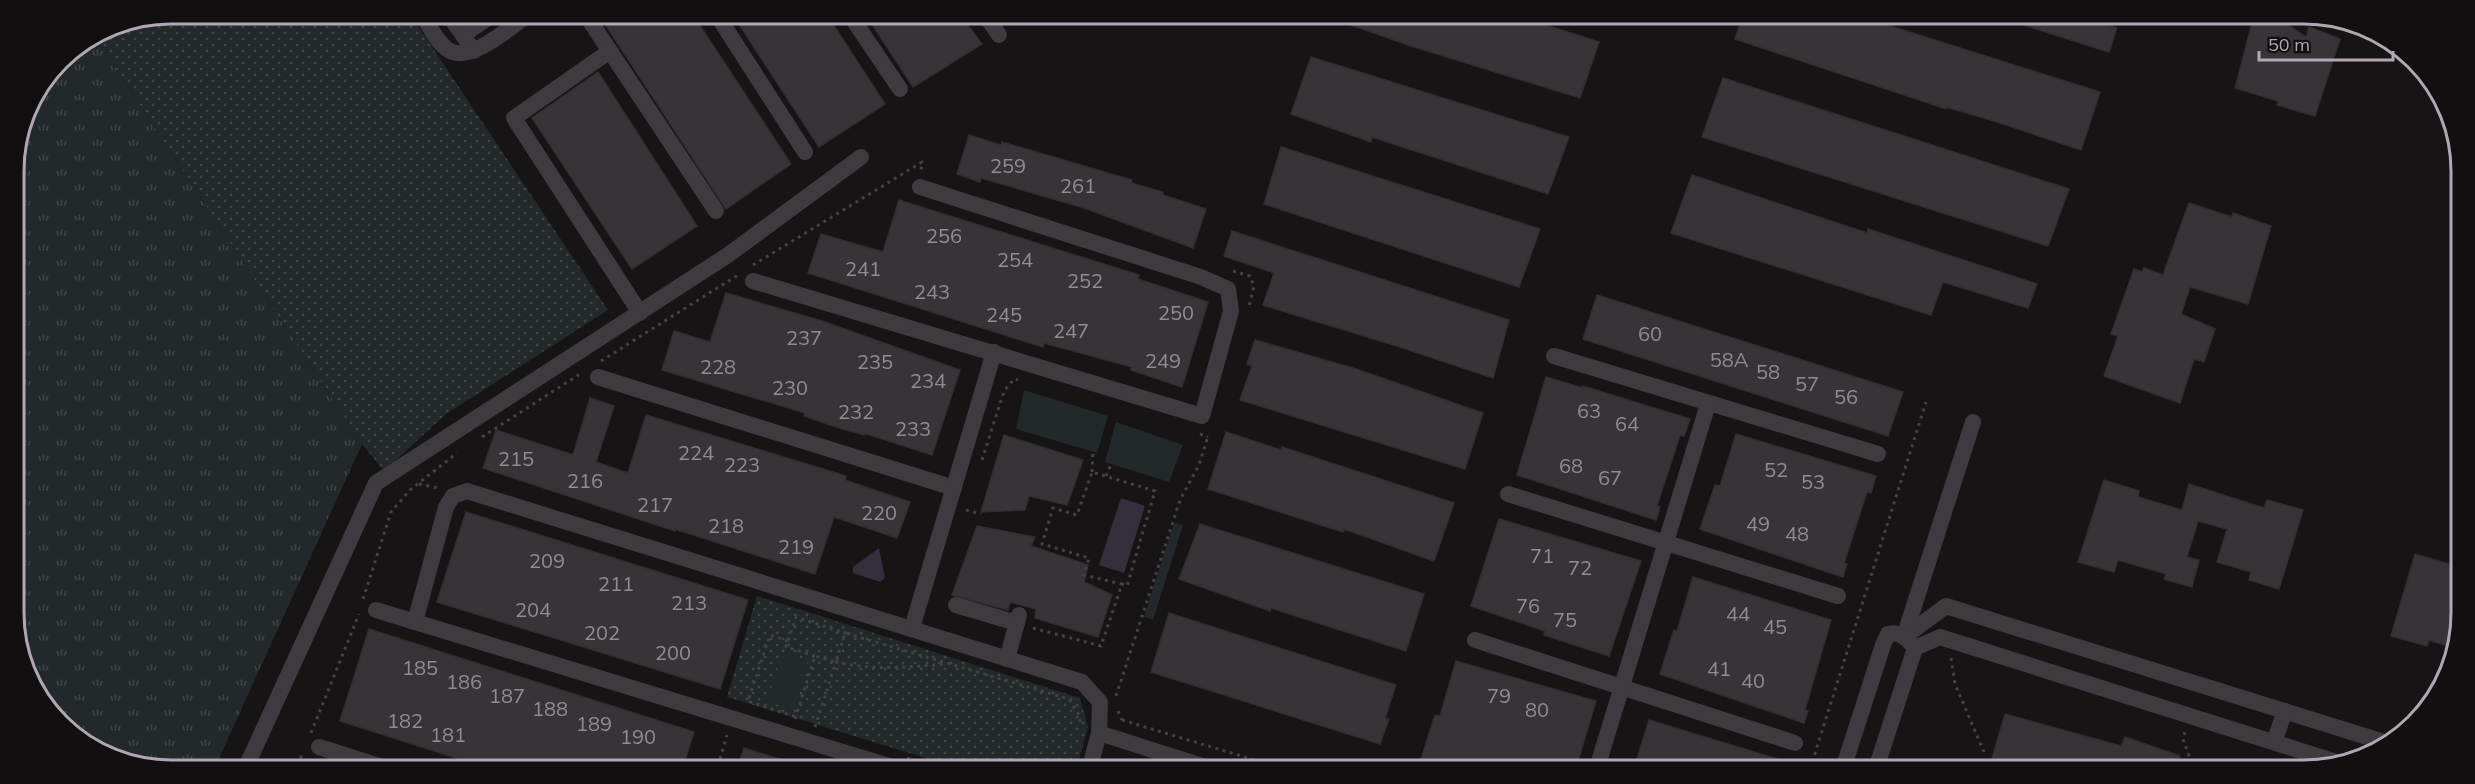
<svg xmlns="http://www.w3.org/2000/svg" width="2475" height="784" font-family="Mulish,sans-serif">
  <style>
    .grass { fill: url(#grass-tufts) }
    .park { fill: url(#park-dots) }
    .garden { fill: #23292a }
    .water { fill: #352f3d }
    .building { fill: #373437; stroke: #312e31; stroke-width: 1.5 }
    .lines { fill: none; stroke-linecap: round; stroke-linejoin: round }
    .path { stroke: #454046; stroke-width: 3; stroke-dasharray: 3 4.5; stroke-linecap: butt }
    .minor { stroke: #3f3a3f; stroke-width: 16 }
    .labels { text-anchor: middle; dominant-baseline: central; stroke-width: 4.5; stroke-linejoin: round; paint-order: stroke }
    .number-label { font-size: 20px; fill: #928a95 }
    .rim { fill: none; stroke: #b1a7b4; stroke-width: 3 }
  </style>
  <defs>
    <pattern id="grass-tufts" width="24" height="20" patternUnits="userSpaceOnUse" patternTransform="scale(1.5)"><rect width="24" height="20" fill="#23292a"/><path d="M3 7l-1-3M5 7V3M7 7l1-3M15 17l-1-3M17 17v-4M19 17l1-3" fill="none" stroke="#414546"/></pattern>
    <pattern id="park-dots" width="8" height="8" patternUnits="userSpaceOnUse" patternTransform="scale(1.5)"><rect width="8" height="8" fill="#23292a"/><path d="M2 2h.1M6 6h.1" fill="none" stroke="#414546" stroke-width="1.8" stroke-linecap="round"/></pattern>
  </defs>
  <rect width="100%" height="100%" fill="#161415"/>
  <!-- grass -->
  <polygon class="grass" points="95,36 362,444 216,765 130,765 53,717 16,643 14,161 26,111 60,59"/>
  <!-- park -->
  <g class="park">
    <polygon points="171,14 410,14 608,310 446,414 384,471 362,444 95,36 111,25"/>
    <polygon points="757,596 1080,698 1088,727 1077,767 955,767 727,697"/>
  </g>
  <!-- garden -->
  <g class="garden">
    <polygon points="1024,390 1108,416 1097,453 1016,429"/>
    <polygon points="1116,422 1183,445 1169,482 1105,462"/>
    <polygon points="1174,523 1183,525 1153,620 1144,617"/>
    <polygon points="782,653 808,661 794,709 767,702"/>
  </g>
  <!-- water -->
  <g class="water">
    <polygon points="1121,498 1145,506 1124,573 1099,565"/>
    <polygon points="879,548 885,578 880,582 853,573 853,567"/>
  </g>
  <!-- building -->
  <g class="building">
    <polygon points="599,15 693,15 791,164 726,209"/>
    <polygon points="733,15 827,15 885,104 819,147"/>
    <polygon points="866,15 960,15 982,44 913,87"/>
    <polygon points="1335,16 1521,17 1599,42 1580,98 1411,46 1334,19"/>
    <polygon points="1742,17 1865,18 2100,92 2081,150 1991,120 1946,107 1946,109 1735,39"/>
    <polygon points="2012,18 2089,18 2117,28 2109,52 2011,21"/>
    <polygon points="2253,19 2280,19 2306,37 2309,27 2340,39 2315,116 2277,105 2278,101 2235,88"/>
    <polygon points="1311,57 1569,137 1548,194 1372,137 1371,142 1291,114"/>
    <polygon points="598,72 697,226 632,269 532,118"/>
    <polygon points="1723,78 2069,189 2048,246 1702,137"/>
    <polygon points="969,135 1001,145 1002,142 1132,180 1131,183 1163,192 1163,195 1206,209 1193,248 1084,208 981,178 980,182 957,174"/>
    <polygon points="1281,147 1540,229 1519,287 1264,204"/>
    <polygon points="1692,175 1867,233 1868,229 2037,284 2028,308 1943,282 1931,315 1671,233"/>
    <polygon points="899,200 1139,275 1138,279 1208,302 1182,387 1131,370 1132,367 1044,343 1043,347 808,273 821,234 883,252"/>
    <polygon points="2189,203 2232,217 2233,213 2271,226 2248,304 2190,287 2181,314 2215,329 2204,362 2194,359 2180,403 2104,376 2118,336 2111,334 2134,269 2142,272 2144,268 2163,275"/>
    <polygon points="1232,231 1509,320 1493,378 1400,347 1263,305 1274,273 1224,256"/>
    <polygon points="726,293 822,321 960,370 932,455 864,433 864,435 836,427 804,416 805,413 662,370 674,331 710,342"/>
    <polygon points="1597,295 1903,392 1888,436 1583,339"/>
    <polygon points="1255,340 1356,369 1483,413 1465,469 1240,400 1252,366 1247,364"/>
    <polygon points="1546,377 1583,388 1583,386 1690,419 1684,436 1680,435 1657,506 1660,507 1656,520 1517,475"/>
    <polygon points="590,398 614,406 596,462 628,473 646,415 846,476 845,480 910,502 897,538 834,517 815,574 675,529 675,531 483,468 496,430 573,455"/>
    <polygon points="1226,432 1281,450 1282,447 1454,503 1434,561 1344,529 1343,532 1208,489"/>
    <polygon points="1736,434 1876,476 1871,493 1867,492 1844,563 1847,564 1843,577 1700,529 1715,485 1720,486"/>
    <polygon points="1004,435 1083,460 1067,505 1029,496 1025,510 981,512"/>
    <polygon points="2104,480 2139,491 2138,497 2182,510 2189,484 2264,508 2267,500 2303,510 2279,589 2249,580 2251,572 2217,562 2227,529 2198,521 2187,557 2199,560 2192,587 2164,579 2166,574 2118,560 2114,572 2078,562"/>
    <polygon points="466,512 748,600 720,689 437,602"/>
    <polygon points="1499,519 1641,561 1609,656 1544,635 1545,631 1471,606"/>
    <polygon points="1200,524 1424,594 1406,651 1271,608 1270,611 1179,579"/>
    <polygon points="977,526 1035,537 1031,546 1088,565 1084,582 1112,595 1098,637 1035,618 1036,609 1010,602 1008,610 952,595"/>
    <polygon points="2415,554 2456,566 2456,649 2429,640 2427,646 2391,636"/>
    <polygon points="1693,577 1831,620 1805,710 1808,711 1804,723 1660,674 1674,630 1677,631"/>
    <polygon points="1169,613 1396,685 1385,718 1389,719 1380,744 1151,672"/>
    <polygon points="369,629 694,732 683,766 481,766 340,721"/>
    <polygon points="1456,661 1596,701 1576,768 1449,768 1421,759 1435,715 1440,716"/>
    <polygon points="2005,714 2121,746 2125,737 2180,756 2175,770 1989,769"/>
    <polygon points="1649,720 1797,765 1796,769 1657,769 1636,762"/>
    <polygon points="744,748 792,763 792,767 738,766"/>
  </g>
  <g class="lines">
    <!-- path -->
    <g class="path">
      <polyline points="753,265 922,162 921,170"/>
      <polyline points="1233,271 1250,276 1254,286 1249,307"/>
      <polyline points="601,361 738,275"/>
      <polyline points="1200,434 1208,437"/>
      <polyline points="482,437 583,372"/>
      <polyline points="982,460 1004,391 1014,379 1018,380"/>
      <polyline points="1092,472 1093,451"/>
      <polyline points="1106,476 1111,464"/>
      <polyline points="419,484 439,488"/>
      <polyline points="966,510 981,514"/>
      <polyline points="363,599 391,512 410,490 457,453"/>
      <polyline points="1033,628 1101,646 1122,584 1127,586 1155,491 1092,472 1077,515 1053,508 1042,544 1089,558 1084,575 1122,584"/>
      <polyline points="788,641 770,635 748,701 796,717"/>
      <polyline points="815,656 786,647 796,617 845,633 847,627"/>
      <polyline points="1951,658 1955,684 1984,752"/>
      <polyline points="1116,696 1180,500 1199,465 1208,436"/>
      <polyline points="1118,711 1122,720"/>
      <polyline points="795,719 815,656 836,662 845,633 1069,699 1079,715 1081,726"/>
      <polyline points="1122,720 1281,768"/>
      <path d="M815 727 836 662C874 671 908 667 946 664"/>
      <polyline points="2185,732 2183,739 2194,770"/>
      <polyline points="311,733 359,614"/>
      <polyline points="907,758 937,767"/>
      <polyline points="297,765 303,753"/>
      <polyline points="718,766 727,735"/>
      <polyline points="1810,769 1926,402"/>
    </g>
    <!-- minor -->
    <g class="minor">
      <path d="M422 14C429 25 436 41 447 49 467 66 511 27 529 14"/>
      <polyline points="448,14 474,51"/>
      <polyline points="586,15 716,211"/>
      <polyline points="717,15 805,152"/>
      <polyline points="850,15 900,89"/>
      <polyline points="986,16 999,35"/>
      <polyline points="463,35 494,14"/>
      <polyline points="610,51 514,118 640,313"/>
      <polyline points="753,281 1202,416 1231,311 1228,289 1201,277 920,187"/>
      <polyline points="1554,356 1878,454"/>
      <polyline points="598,377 954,488"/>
      <polyline points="1508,494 1838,596"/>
      <polyline points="956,605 1017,623"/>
      <polyline points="376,610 892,767"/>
      <polyline points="415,622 446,507 453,496 467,491 1082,682 1100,702 1099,733 1090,767"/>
      <polyline points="912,628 994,352"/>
      <polyline points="1904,637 1946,606 2387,743"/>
      <polyline points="1904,637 1973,422"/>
      <polyline points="1475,640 1795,743"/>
      <polyline points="1915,648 1940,637 2336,762"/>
      <polyline points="1007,659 1019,615"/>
      <polyline points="1099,733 1209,768"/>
      <polyline points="2274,742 2285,711"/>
      <polyline points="319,747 379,766"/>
      <polyline points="247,765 376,483 728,255 861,157"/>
      <polyline points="1597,768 1708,404"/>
      <path d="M1843 769 1883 645 1888 634C1901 631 1907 639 1915 648L1876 769"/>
    </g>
  </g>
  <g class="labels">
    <!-- number labels -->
    <g class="number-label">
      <text x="1008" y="165">259</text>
      <text x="1078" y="185">261</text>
      <text x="944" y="235">256</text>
      <text x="1015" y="259">254</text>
      <text x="863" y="268">241</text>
      <text x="1085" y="280">252</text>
      <text x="932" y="291">243</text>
      <text x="1176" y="312">250</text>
      <text x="1004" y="314">245</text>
      <text x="1071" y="330">247</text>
      <text x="1650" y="333">60</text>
      <text x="804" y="337">237</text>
      <text x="1729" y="359">58A</text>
      <text x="1163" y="360">249</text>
      <text x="875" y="361">235</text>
      <text x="718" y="366">228</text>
      <text x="1768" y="371">58</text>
      <text x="928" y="380">234</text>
      <text x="1807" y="383">57</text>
      <text x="790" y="387">230</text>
      <text x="1846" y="396">56</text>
      <text x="1589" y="410">63</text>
      <text x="856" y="411">232</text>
      <text x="1627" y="423">64</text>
      <text x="913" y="428">233</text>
      <text x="696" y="452">224</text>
      <text x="516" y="458">215</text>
      <text x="742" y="464">223</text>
      <text x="1571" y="465">68</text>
      <text x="1776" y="469">52</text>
      <text x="1610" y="477">67</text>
      <text x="585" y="480">216</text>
      <text x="1813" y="481">53</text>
      <text x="655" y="504">217</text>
      <text x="879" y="512">220</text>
      <text x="1758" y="523">49</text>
      <text x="726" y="525">218</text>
      <text x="1797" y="533">48</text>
      <text x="796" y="546">219</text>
      <text x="1542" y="555">71</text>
      <text x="547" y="560">209</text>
      <text x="1580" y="567">72</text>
      <text x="616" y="583">211</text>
      <text x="689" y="602">213</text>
      <text x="1528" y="605">76</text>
      <text x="533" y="609">204</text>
      <text x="1738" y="613">44</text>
      <text x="1565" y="619">75</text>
      <text x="1775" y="626">45</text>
      <text x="602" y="632">202</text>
      <text x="673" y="652">200</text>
      <text x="420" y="667">185</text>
      <text x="1719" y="668">41</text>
      <text x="1753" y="680">40</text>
      <text x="464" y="681">186</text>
      <text x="507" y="695">187</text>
      <text x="1499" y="695">79</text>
      <text x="550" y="708">188</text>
      <text x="1537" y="709">80</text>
      <text x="405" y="720">182</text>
      <text x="594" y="723">189</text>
      <text x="448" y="734">181</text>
      <text x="638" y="736">190</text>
    </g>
  </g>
  <!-- crop -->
  <path d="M0 0H2475V784H0ZM171 24H2304A147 147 0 0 1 2451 171V613A147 147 0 0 1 2304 760H171A147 147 0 0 1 24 613V171A147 147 0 0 1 171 24Z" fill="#110f10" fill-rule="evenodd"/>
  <path class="rim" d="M171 24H2304A147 147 0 0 1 2451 171V613A147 147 0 0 1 2304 760H171A147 147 0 0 1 24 613V171A147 147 0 0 1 171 24Z"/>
  <!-- scale -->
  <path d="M2259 51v9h134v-9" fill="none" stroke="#b1a7b4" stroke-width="3"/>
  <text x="2268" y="51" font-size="18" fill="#b1a7b4" stroke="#110f10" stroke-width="4.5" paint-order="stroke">50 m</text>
</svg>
